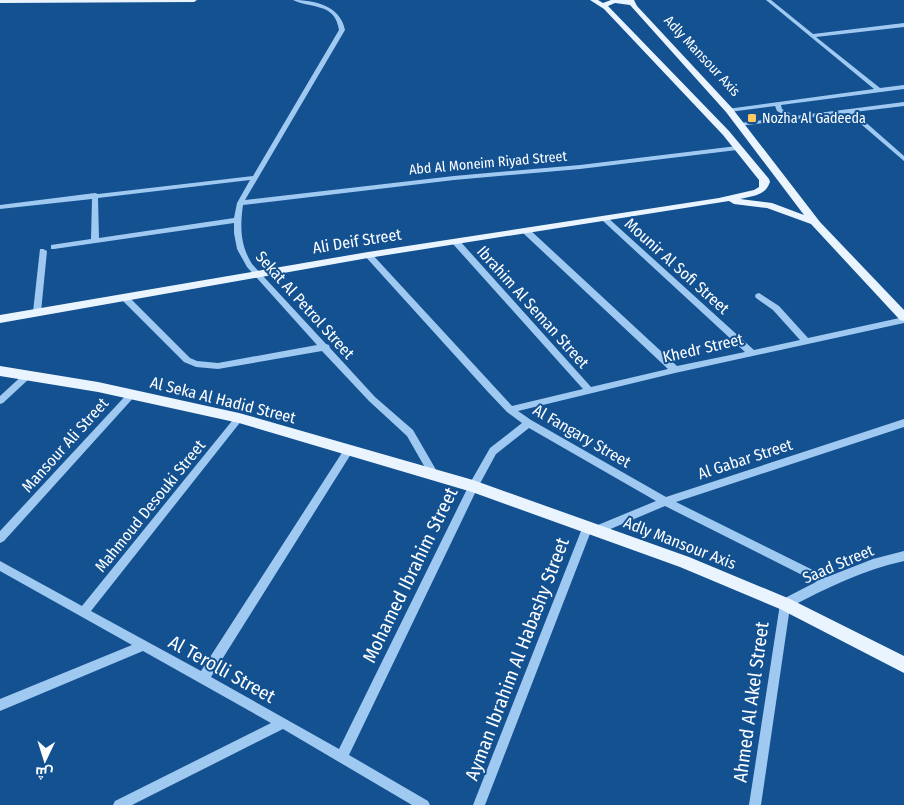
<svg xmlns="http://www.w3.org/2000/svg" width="904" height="805" font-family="'Fira Sans Condensed',Cairo,sans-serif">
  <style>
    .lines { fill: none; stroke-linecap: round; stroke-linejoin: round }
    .minor { fill: #a0c9f1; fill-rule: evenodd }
    .major { fill: #eaf4ff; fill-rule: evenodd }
    .poi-dot { fill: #ffc860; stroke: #135191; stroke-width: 2 }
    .labels { text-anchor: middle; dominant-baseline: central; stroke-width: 4; stroke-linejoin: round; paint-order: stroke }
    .far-street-label { font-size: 14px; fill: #fff; stroke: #135191 }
    .far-poi-label { font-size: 14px; fill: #fff; stroke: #135191; text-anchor: start }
    .street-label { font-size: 16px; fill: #fff; stroke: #135191 }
    .near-street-label { font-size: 19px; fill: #fff; stroke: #135191 }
  </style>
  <rect width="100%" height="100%" fill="#135191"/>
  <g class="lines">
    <!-- minor -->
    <g class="minor">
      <path d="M293 0C314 0 340 5 345 30L245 200 454 176 580 165 737 146 740 148 737 150 580 169 454 180 243 205C240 226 240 245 252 264L326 344 329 345 330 348 375 397 413 430 439 475 437 478 434 479 431 478 407 436 369 401 322 351 218 369 196 367 184 362 121 299 120 297 121 295H127L190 358 197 361 218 363 317 345 247 267 237 249 234 233V223L54 249H51V245L91 239 92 199 0 209V205L95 193 98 194 253 176 339 30C335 2 311 9 293 0ZM250 180 237 203 234 218 99 238 98 198Z"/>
      <polygon points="766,0 771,0 813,34 904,23 904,27 816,37 880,88 904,85 904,89 781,105 782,109 795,116 904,102 904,106 854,112 904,156 904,161 848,113 738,126 737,125 740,123 788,117 777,111 775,106 729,112 726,110 727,109 874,89"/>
      <path d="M603 217H607L754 350 800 340 773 310 756 298 755 296 756 294 759 293 779 306 808 338 904 317V323L675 373 518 411 531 420 666 497 904 419V427L676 502 827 577 873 559 904 551V561C863 570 827 588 790 607L761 805H749L780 604 781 600 816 582 665 506 601 533 597 534 593 533 592 530 593 527 656 501 529 428 496 454 477 489 349 755 428 801 430 805H412L283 729 132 805H113L115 801 271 723 143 651 0 711V699L132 645 0 571V561L82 606 236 416H242L243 418 242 420 91 611 201 671 345 448 348 447 351 448 353 451 351 454 211 677 339 749 470 483 490 448 522 423 507 412 488 392 364 255 368 253H371L512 406 583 389 453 244V240H459L591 387 668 369 523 233V229H529L677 366 745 352 603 221Z"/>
      <polygon points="40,249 43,249 47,251 41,312 37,315 33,312"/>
      <polygon points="28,372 31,373 32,375 31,377 3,403 0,404 0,396 25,373"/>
      <polygon points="132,391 135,392 136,394 135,396 4,541 0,543 0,531 129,392"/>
      <polygon points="588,522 592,523 593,526 485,805 473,805 583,526 584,523"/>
    </g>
    <!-- major -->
    <g class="major">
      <polygon points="0,0 197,0 194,2 0,3"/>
      <path d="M590 0H598L603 3 611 0H634L637 6 732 108 820 222 904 310V321L900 320 811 224 767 208 734 204 729 201 368 258 0 323V315L368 252 719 198 754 190 759 187V180L723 135 604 9ZM615 3 630 5 726 112 804 215 772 203 740 199C753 196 765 196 770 182L769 179 729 131 608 6Z"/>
      <polygon points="0,366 98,382 239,413 473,480 689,557 790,599 904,656 904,673 780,609 680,567 472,492 239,423 98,392 0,376"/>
    </g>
  </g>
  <!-- markers -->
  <rect class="poi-dot" x="747" y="113" width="10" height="10" rx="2.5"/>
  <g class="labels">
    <!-- far-street labels -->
    <g class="far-street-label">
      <text transform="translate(702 56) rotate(47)">Adly Mansour Axis</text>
      <text transform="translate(488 163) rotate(-5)">Abd Al Moneim Riyad Street</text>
    </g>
    <!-- far-poi labels -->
    <g class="far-poi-label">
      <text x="762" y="118">Nozha Al Gadeeda</text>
    </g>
    <!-- street labels -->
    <g class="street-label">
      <text transform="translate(357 241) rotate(-9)">Ali Deif Street</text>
      <text transform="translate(677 266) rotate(42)">Mounir Al Sofi Street</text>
      <text transform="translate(305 305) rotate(48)">Sekat Al Petrol Street</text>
      <text transform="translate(533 307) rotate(48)">Ibrahim Al Seman Street</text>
      <text transform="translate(703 348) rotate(-13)">Khedr Street</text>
      <text transform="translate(223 400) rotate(14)">Al Seka Al Hadid Street</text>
      <text transform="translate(582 436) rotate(30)">Al Fangary Street</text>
      <text transform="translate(65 445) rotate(-48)">Mansour Ali Street</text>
      <text transform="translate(745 459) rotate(-18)">Al Gabar Street</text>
      <text transform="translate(150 506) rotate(-51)">Mahmoud Desouki Street</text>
      <text transform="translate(680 543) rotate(21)">Adly Mansour Axis</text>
      <text transform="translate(838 564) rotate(-23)">Saad Street</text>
    </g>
    <!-- near-street labels -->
    <g class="near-street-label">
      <text transform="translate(410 575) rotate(-64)">Mohamed Ibrahim Street</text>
      <text transform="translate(517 659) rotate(-69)">Ayman Ibrahim Al Habashy Street</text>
      <text transform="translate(222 669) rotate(29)">Al Terolli Street</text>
      <text transform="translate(751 702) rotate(-82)">Ahmed Al Akel Street</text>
    </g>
  </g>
  <!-- north arrow -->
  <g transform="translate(45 760) rotate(184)" stroke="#135191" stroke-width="4" paint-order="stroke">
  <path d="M0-4L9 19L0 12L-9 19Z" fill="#ffffff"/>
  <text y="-8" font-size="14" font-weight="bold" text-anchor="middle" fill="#ffffff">ش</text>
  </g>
</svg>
